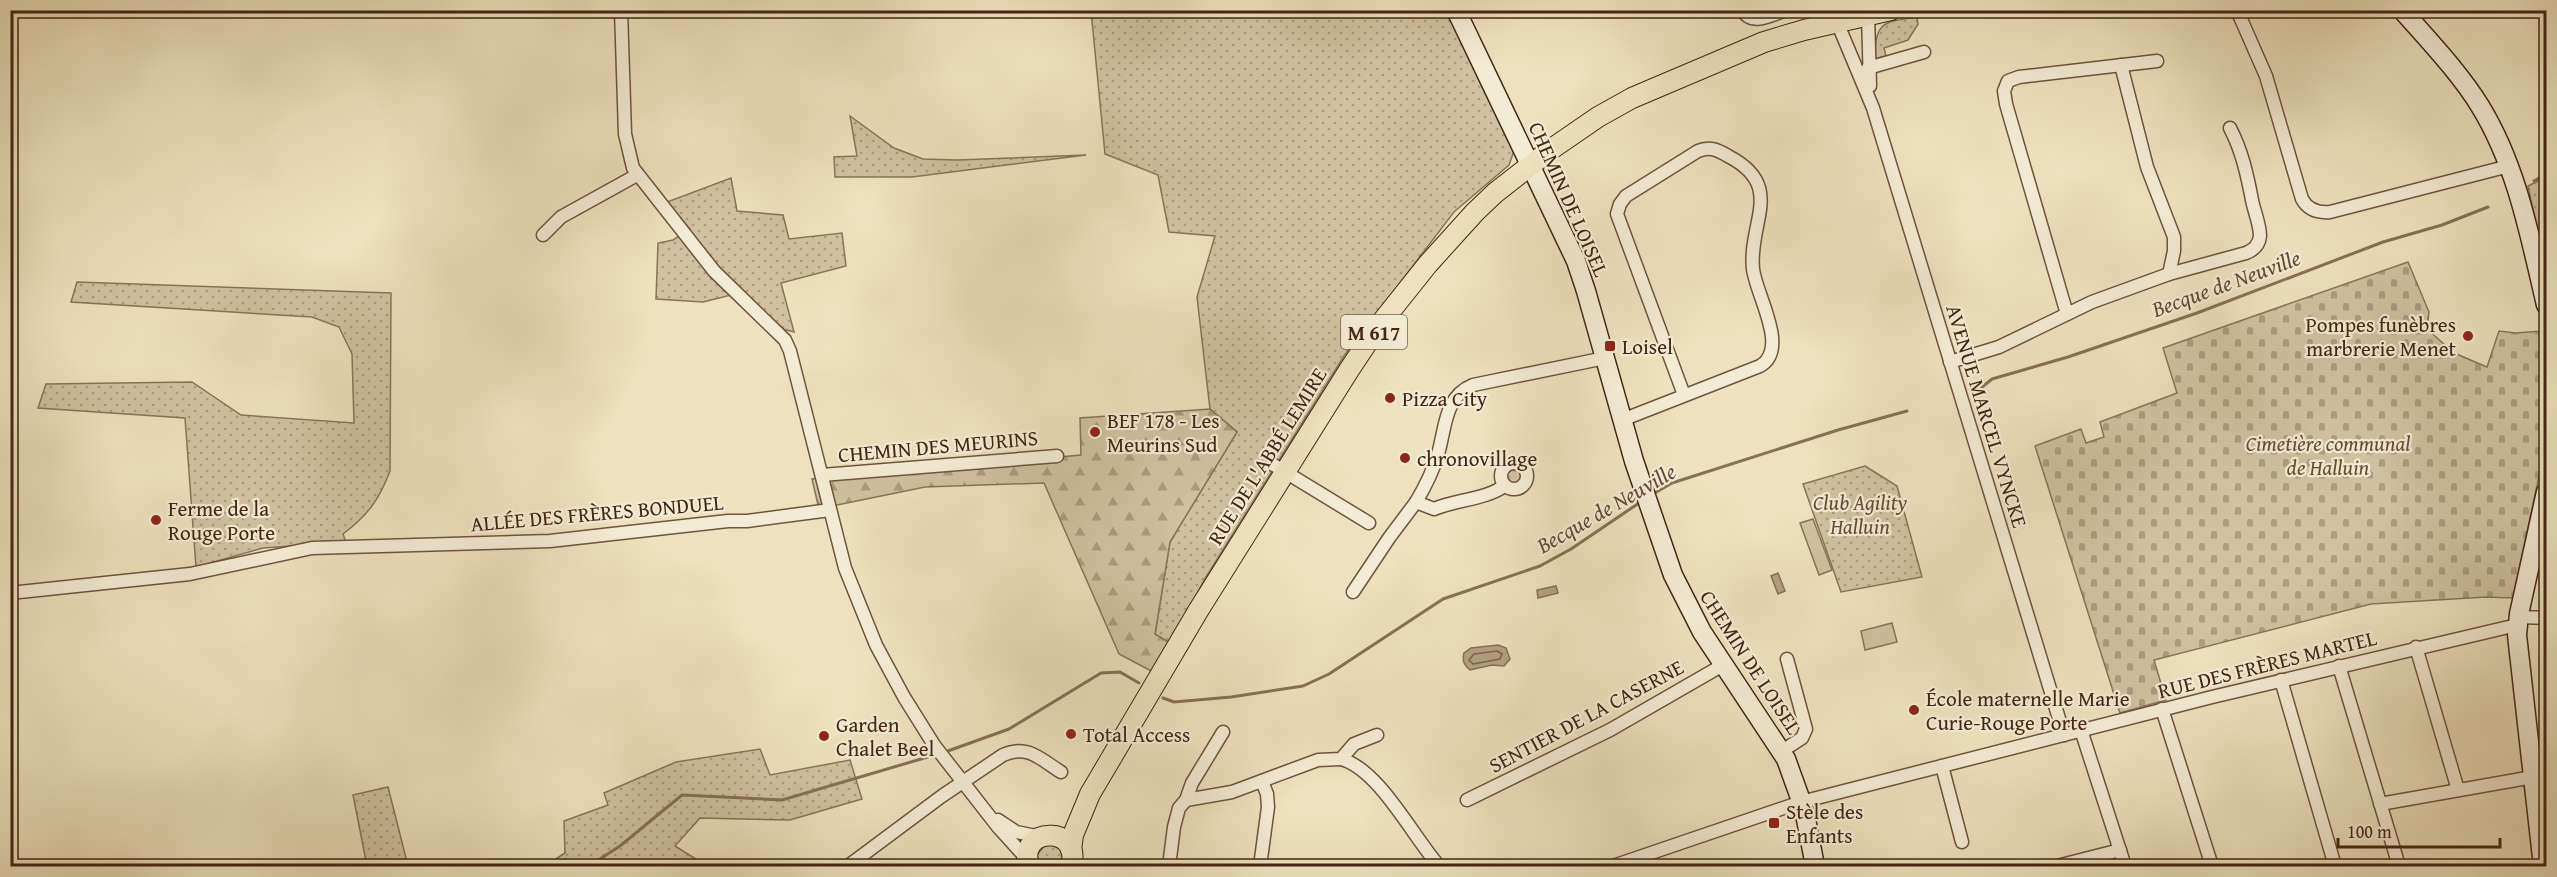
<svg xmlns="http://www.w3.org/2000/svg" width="2557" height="877" font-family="'Gentium Book Plus',serif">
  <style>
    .green { fill: url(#green-dots); stroke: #897459; stroke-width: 1.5 }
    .forest { fill: url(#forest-firs); stroke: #897459; stroke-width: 1.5 }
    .cemetery { fill: url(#cemetery-stones); stroke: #897459; stroke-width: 1.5 }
    .pitch { fill: #d0c2a0; stroke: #897459; stroke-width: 1.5 }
    .water { fill: #b3a283; stroke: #867056; stroke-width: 1.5 }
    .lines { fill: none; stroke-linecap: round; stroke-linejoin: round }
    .shore { stroke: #7a644a; stroke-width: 1.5 }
    .stream { stroke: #867056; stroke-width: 3 }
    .street-casing { stroke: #6d543d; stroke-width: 15 }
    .secondary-casing { stroke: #422512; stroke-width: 21 }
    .primary-casing { stroke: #422512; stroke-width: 22 }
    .street { stroke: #f3ecd4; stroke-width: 12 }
    .secondary { stroke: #f3ecd4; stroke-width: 18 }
    .primary { stroke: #ede2bd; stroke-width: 20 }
    .poi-dot { fill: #8f2418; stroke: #f3ecd4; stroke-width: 2 }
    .labels { text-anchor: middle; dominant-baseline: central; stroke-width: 4.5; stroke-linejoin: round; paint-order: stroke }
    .shield { fill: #f3ecd4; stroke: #77614c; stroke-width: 1.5 }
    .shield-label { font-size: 20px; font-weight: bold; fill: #422512 }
    .street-label { font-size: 21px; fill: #422512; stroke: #f3ecd4 }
    .poi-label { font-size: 21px; fill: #422512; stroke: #f3ecd4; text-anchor: start }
    .park-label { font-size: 21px; font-style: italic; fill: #664c36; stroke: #f3ecd4 }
    .water-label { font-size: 22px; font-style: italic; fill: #644a34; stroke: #f3ecd4 }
  </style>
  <defs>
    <pattern id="green-dots" width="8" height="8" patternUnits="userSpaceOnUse" patternTransform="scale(1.5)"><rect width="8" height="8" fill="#d0c2a0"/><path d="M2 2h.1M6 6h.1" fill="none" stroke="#aa9d81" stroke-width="1.8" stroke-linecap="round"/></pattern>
    <pattern id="forest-firs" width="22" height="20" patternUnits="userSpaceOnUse" patternTransform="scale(1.5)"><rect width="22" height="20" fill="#d0c2a0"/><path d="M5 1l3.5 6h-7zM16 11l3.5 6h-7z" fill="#aa9d81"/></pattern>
    <pattern id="cemetery-stones" width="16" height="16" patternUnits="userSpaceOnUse" patternTransform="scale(1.5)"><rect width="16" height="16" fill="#d0c2a0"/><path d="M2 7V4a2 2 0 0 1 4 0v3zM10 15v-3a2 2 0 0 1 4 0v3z" fill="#aa9d81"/></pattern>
  </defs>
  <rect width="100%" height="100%" fill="#ede2bd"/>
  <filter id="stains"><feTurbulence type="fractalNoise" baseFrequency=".00333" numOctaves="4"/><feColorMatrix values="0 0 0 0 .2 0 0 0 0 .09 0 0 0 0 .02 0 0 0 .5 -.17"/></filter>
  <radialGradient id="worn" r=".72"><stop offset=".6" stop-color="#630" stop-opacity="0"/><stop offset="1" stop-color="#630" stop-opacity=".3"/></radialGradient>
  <!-- green -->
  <g class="green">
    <polygon points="1091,11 1448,11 1515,148 1509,165 1454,212 1344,356 1206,577 1170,643 1155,635 1170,542 1237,432 1210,409 1197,297 1215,236 1169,232 1158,175 1105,154"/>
    <path d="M1917 17 1918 24 1908 40 1884 48 1886 56 1875 60C1875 22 1882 22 1917 17Z"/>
    <polygon points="850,116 894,148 923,159 957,160 1086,155 912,177 835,177 834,157 857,156"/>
    <polygon points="2546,177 2546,274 2528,186"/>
    <polygon points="731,178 737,211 783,215 789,239 842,233 846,266 781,283 794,332 779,328 739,293 703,302 656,299 658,243 673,240 690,229 667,202"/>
    <path d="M77 282 391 293 390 471C379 500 368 515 343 534L346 542 263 548 196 567 185 418 38 408 46 384 192 382 241 415 354 423 352 354 339 327 312 317 71 302Z"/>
    <polygon points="1865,466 1897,486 1922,577 1841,592 1803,484"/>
    <circle cx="1514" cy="478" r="8"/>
    <polygon points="760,749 770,775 850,760 862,799 790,820 700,818 675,846 707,866 545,866 565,853 564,821 608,805 604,793 676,762"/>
    <polygon points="388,787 408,866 367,866 353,795"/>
    <path d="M1045 845C1054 844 1059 847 1063 854L1060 866H1040L1037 855Z"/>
  </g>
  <!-- forest -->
  <polygon class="forest" points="1210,409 1237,432 1170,542 1155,634 1170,643 1153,672 1119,654 1044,483 925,487 837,505 818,505 812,479 1081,455 1080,418"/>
  <!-- cemetery -->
  <polygon class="cemetery" points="2408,262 2429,312 2427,329 2454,353 2487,367 2499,331 2516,333 2543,331 2546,347 2546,443 2513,598 2486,597 2371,604 2154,660 2166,700 2120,713 2035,446 2081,429 2086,443 2104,437 2100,422 2177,393 2163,348"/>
  <!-- pitch -->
  <g class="pitch">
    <polygon points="1813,519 1832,570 1819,575 1800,523"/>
    <polygon points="1892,623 1897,642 1865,650 1861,631"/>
  </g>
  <!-- water -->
  <g class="water">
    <polygon points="1778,573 1785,591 1778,594 1771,576"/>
    <polygon points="1556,586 1558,593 1538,598 1537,590"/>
    <path d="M1498 645 1506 648 1510 659 1504 666 1492 665 1470 670C1464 665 1462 661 1464 653L1471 648Z"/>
  </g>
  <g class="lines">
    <!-- shore -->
    <polygon class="shore" points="1497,651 1502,654 1500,659 1473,664 1469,660 1474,654"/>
    <!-- stream -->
    <g class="stream">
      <polyline points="2534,181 2546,174"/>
      <polyline points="1976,392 1992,379 2068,357 2197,313 2383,242 2442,225 2488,207"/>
      <polyline points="1653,494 1672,483 1838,430 1907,411"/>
      <polyline points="1163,698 1174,702 1231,697 1303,686 1329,674 1443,599 1540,566 1571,549 1642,501"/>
      <polyline points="945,752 1009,729 1101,673 1120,672 1139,683"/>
      <polyline points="589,866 620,846 682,795 782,800 938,754"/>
    </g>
    <!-- street casing -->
    <g class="street-casing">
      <g id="street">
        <polyline points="621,10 625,134 633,168 714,271 785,340 790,351 845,568 876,645 904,697 934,745 998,827 1027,859"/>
        <path d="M1742 10C1752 27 1771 15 1786 10"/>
        <path d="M2237 10 2266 76 2302 199C2308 210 2318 213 2330 212L2509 166"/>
        <polyline points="1868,15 1870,86"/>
        <polyline points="1837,22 1873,108 2064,735"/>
        <polyline points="1868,68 1924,52"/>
        <polyline points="543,235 561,217 637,175"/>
        <path d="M2169 274 2246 253C2254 250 2259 245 2260 236 2260 224 2254 211 2252 200 2247 174 2242 151 2230 128"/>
        <polyline points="2067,314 2006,104 2004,91 2008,81 2019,77 2157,61"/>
        <polyline points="1950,362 1999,347 2092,302 2169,274 2174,251 2174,237 2147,167 2121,65"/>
        <path d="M1622 420 1760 366C1790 349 1756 295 1753 269 1748 222 1786 186 1728 156 1718 150 1710 146 1698 151L1626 196 1620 204 1617 214 1684 395"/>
        <circle cx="1514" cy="476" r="13"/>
        <polyline points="1272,464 1369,523"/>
        <polyline points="822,475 1057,456"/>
        <path d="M1416 502C1425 487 1433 471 1438 454 1446 427 1444 397 1473 385L1605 358"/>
        <path d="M1353 592 1389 538 1416 502 1434 509C1455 500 1487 499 1504 486"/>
        <polyline points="10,593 190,574 312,548 550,541 728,521 747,521 830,510"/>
        <polyline points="2519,617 2546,618"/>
        <polyline points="2416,647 2458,790"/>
        <polyline points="2339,666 2399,866"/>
        <polyline points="2281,680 2335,866"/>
        <polyline points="2162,709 2212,866"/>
        <polyline points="2081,730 2125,866"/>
        <polyline points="1782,751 1802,738 1806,729 1787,659"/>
        <path d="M1341 759C1379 769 1413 837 1439 866"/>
        <polyline points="2532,762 2546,761"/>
        <polyline points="1942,766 1962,842"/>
        <polyline points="1262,781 1267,794 1268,807 1261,859 1263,866"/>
        <polyline points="1186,800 1232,792 1318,760 1341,759 1354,744 1377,735"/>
        <polyline points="1467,800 1610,730 1723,665"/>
        <polyline points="2380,804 2533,777"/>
        <polyline points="998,820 1016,832 1041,837"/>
        <path d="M848 866 942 796 1003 755C1028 744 1040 759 1061 772"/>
        <polyline points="1169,866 1174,827 1179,808 1186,800 1192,783 1223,732"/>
        <polyline points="1613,866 1801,802 2212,697 2517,625"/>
        <polyline points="2057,866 2120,850"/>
      </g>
    </g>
    <!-- secondary casing -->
    <g class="secondary-casing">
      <g id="secondary">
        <polyline points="1456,10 1576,261 1586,291 1634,461 1673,575 1702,632 1786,759 1804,809 1815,866"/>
        <path d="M2402 10C2429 41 2459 72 2480 106 2517 166 2530 237 2546 305"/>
        <polyline points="2543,866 2517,635 2519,614 2546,492"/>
      </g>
    </g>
    <!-- primary casing -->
    <g class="primary-casing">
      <g id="primary">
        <polyline points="1071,850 1073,835 1090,794 1198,611 1349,370 1377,328 1428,264 1475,212 1495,193 1550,150 1598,117 1632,98 1764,42 1804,30 1891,10"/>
        <path d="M1029 866C1016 826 1083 825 1071 866"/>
      </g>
    </g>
    <!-- street -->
    <use href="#street" class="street"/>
    <!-- secondary -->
    <use href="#secondary" class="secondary"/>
    <!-- primary -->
    <use href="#primary" class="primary"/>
  </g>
  <!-- markers -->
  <g class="poi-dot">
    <circle cx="2468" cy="336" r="6"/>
    <rect x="1604" y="340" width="12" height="12" rx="3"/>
    <circle cx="1390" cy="398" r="6"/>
    <circle cx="1095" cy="432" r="6"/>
    <circle cx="1405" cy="458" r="6"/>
    <circle cx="156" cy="520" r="6"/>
    <circle cx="1914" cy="710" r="6"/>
    <circle cx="1071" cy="734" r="6"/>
    <circle cx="824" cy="736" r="6"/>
    <rect x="1768" y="817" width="12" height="12" rx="3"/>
  </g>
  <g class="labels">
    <!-- shield labels -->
    <rect class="shield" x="1341" y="315" width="66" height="34" rx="4.5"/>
    <g class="shield-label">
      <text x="1374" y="332">M 617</text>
    </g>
    <!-- street labels -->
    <g class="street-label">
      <text transform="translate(1569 199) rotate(66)">CHEMIN DE LOISEL</text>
      <text transform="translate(1987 416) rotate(73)">AVENUE MARCEL VYNCKE</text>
      <text transform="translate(938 446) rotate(-5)">CHEMIN DES MEURINS</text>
      <text transform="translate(1267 456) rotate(-58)">RUE DE L'ABBÉ LEMIRE</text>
      <text transform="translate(597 513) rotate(-5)">ALLÉE DES FRÈRES BONDUEL</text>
      <text transform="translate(1751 662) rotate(57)">CHEMIN DE LOISEL</text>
      <text transform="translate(2267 664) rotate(-14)">RUE DES FRÈRES MARTEL</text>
      <text transform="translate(1586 716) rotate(-28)">SENTIER DE LA CASERNE</text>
    </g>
    <!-- poi labels -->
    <g class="poi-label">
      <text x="2456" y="324" text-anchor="end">Pompes funèbres<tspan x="2456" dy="24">marbrerie Menet</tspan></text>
      <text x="1622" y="346">Loisel</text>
      <text x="1402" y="398">Pizza City</text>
      <text x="1107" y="420">BEF 178 - Les<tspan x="1107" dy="24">Meurins Sud</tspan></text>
      <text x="1417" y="458">chronovillage</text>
      <text x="168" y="508">Ferme de la<tspan x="168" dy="24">Rouge Porte</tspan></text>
      <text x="1926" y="698">École maternelle Marie<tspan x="1926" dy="24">Curie-Rouge Porte</tspan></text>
      <text x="836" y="724">Garden<tspan x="836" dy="24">Chalet Beel</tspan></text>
      <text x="1083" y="734">Total Access</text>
      <text x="1786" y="811">Stèle des<tspan x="1786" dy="24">Enfants</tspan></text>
    </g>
    <!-- park labels -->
    <g class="park-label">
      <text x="2328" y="443">Cimetière communal<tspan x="2328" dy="24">de Halluin</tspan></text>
      <text x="1860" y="502">Club Agility<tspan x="1860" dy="24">Halluin</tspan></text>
    </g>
    <!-- water labels -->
    <g class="water-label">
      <text transform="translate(2226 283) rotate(-20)">Becque de Neuville</text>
      <text transform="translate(1606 508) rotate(-30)">Becque de Neuville</text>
    </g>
  </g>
  <!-- margin -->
  <rect width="2557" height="877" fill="none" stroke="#ede2bd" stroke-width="36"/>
  <rect x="12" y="12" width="2533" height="853" fill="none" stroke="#422512" stroke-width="3"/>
  <rect x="18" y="18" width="2521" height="841" fill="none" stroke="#422512" stroke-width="1.5"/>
  <!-- scale -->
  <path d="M2338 838v9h162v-9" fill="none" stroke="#422512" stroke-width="3"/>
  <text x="2347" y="838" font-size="18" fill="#422512" stroke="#f3ecd4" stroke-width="4.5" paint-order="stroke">100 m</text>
  <rect width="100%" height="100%" filter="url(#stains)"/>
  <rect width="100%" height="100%" fill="url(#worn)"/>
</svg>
